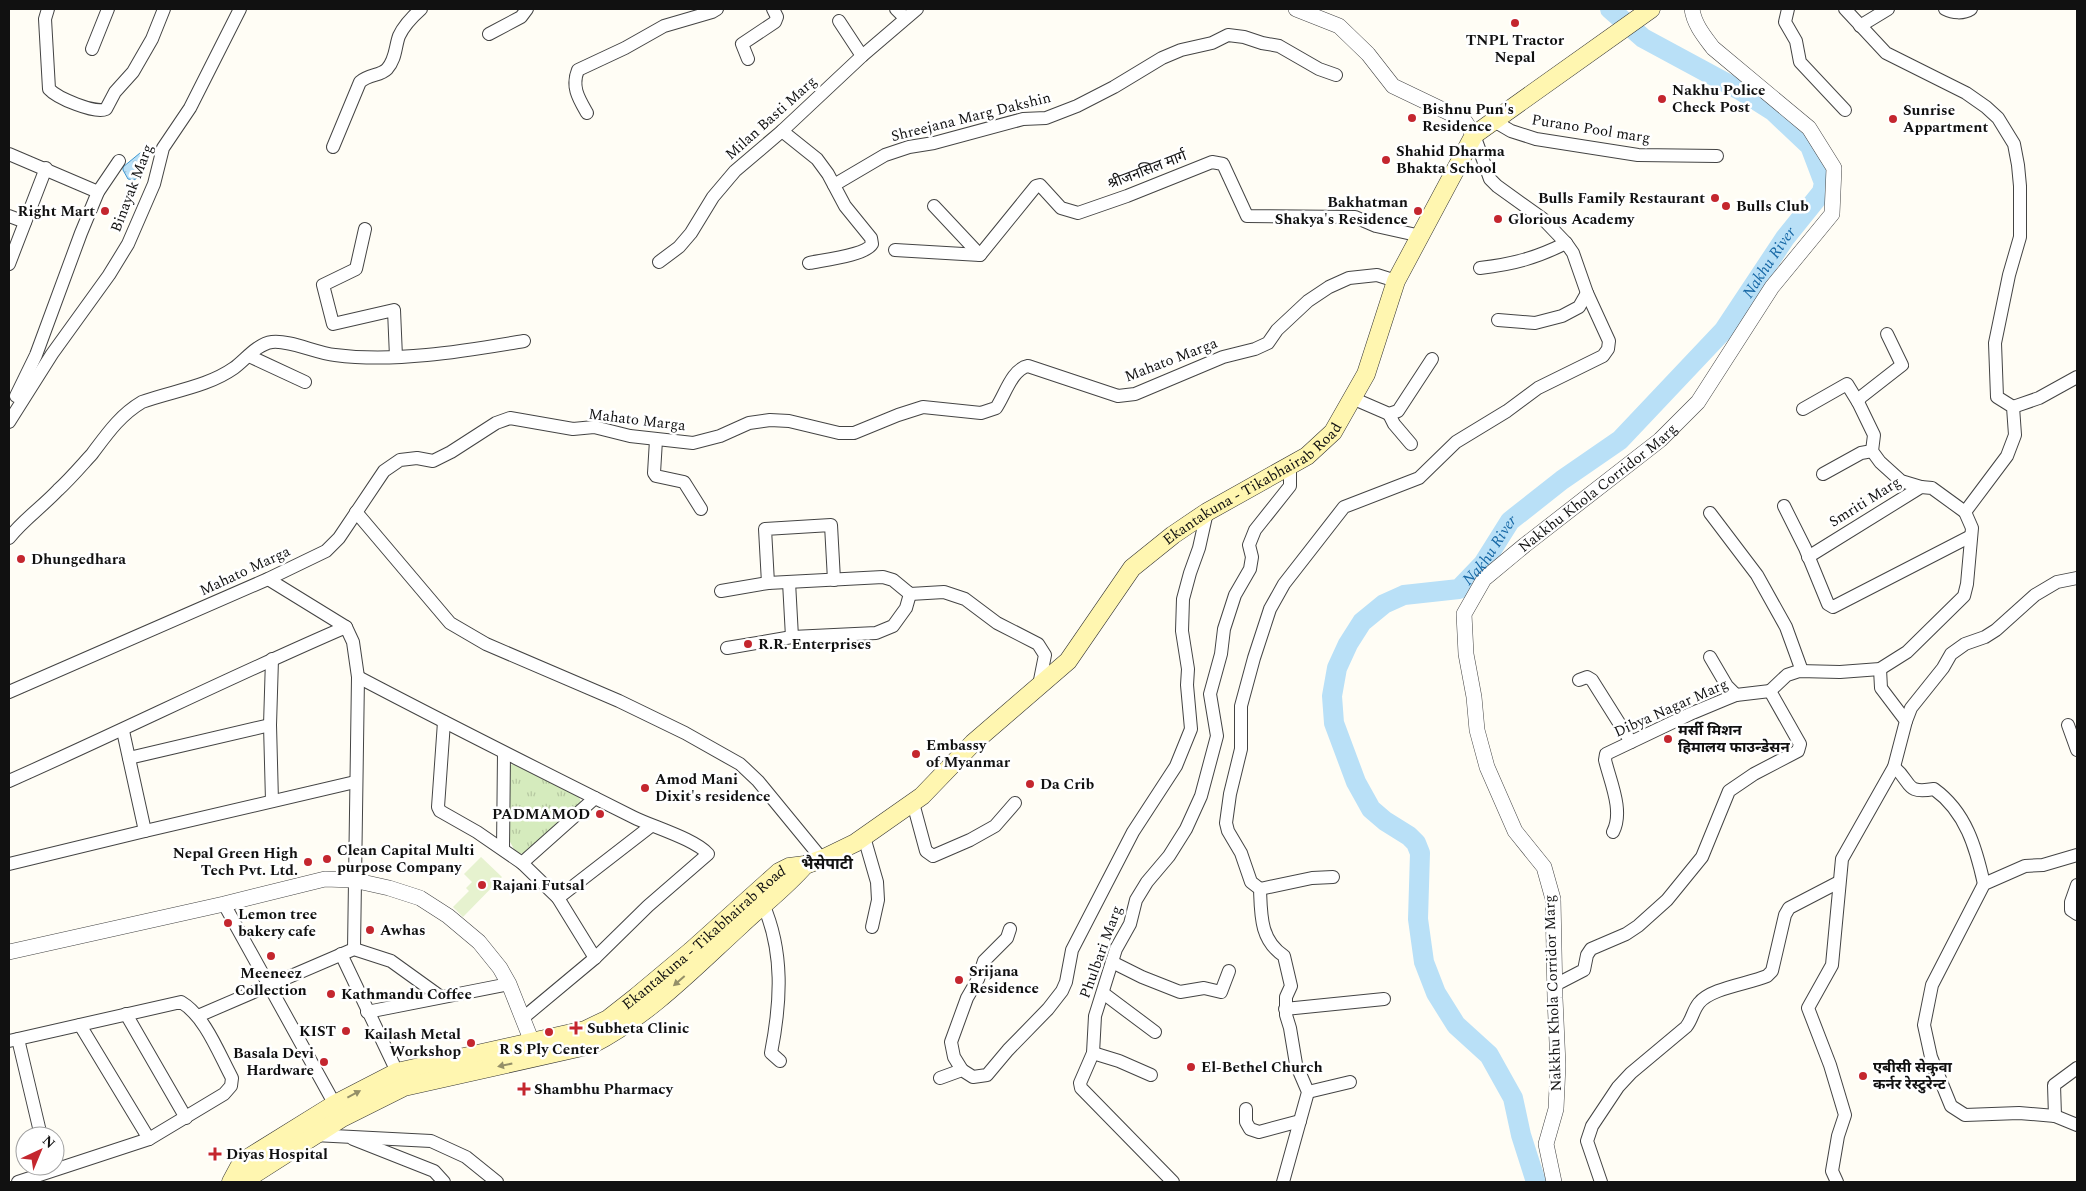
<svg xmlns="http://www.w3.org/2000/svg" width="2086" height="1191" font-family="Spectral,'Noto Sans Devanagari',serif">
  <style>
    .grass { fill: url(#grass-tufts) }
    .pitch { fill: #e6f2cf }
    .water { fill: url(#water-ripples); stroke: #3f96cf }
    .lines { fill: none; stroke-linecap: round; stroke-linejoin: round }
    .river { stroke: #b9e0f7; stroke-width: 20 }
    .minor-casing { stroke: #444; stroke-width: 14 }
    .tertiary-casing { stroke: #444; stroke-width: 16 }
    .secondary-casing { stroke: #333; stroke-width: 19 }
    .minor { stroke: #fff; stroke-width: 12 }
    .tertiary { stroke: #fff; stroke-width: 15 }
    .secondary { stroke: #fff6b0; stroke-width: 18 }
    .oneway { fill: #948f68 }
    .poi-dot { fill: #c4262e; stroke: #fff; stroke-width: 2 }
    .labels { text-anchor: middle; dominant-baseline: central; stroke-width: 5; stroke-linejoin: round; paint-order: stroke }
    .poi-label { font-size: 15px; font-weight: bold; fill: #111; stroke: #fff; text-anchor: start }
    .street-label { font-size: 15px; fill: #111; stroke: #fff }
    .water-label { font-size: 16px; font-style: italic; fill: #1768a6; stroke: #fff }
    .neighbourhood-label { font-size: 16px; font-weight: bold; fill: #111; stroke: #fff }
  </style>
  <defs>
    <pattern id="grass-tufts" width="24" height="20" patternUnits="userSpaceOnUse" patternTransform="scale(1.25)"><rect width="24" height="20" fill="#d5ebbd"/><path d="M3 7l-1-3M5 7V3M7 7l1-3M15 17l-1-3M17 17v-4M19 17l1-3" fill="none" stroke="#b6c8a1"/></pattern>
    <pattern id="water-ripples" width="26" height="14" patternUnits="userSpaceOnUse" patternTransform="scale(1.25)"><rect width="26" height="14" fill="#b9e0f7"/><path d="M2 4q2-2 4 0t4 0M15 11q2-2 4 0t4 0" fill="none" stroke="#9ebfd3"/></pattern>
  </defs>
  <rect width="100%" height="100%" fill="#fffdf5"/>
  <!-- grass -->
  <polygon class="grass" points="513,764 579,797 581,802 525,854 516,853 508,838 508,766"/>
  <!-- pitch -->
  <polygon class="pitch" points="481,857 502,877 463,917 453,907 469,891 466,888 472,882 464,874"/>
  <!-- water -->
  <polygon class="water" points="140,153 143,153 146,158 142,175 134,180 128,179 123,170 123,167"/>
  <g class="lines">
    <!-- river -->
    <path class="river" id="s1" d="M1536 1182 1521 1135 1513 1098 1489 1055 1456 1025 1436 993 1424 962 1418 919 1420 853 1416 843 1409 836 1385 821 1371 809 1356 782 1334 723 1332 696 1337 668 1348 644 1362 622 1384 604 1404 595 1459 589 1483 564 1510 521 1562 480 1620 440 1724 330 1785 238 1822 192 1824 183 1810 146 1773 111 1743 92 1643 38 1610 9"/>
    <!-- minor casing -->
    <g class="minor-casing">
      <g id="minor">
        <path d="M48 9 45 19 49 89C57 98 95 114 106 109L115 92 133 72 152 39 164 9"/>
        <polyline points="896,9 905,18"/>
        <polyline points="1788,9 1785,22 1796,41 1800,62 1845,110"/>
        <path d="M1945 9C1953 13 1963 14 1971 9"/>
        <polyline points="839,21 862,56"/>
        <polyline points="1860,26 1888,9"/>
        <polyline points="489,34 521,17 527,9"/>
        <polyline points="92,49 108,9"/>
        <polyline points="748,59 742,44 775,22 777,17 773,9"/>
        <path d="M587 113C579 99 571 87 578 70L625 48 664 26 712 12 717 9"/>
        <polyline points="1494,121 1511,131 1536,139 1638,155 1717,156"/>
        <path d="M782 131 817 159 828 174 845 206 871 238 872 244C866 255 823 260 809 263"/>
        <path d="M333 147 360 82C369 74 380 76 387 69 396 59 395 47 399 36 404 25 412 17 421 9"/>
        <polyline points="9,154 98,192"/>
        <polyline points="834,185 885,155 909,147 934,143 1023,119 1046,118 1077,106 1114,87 1162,58 1181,50 1212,43 1228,35 1244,37 1262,43 1279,46 1319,69 1336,75"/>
        <polyline points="934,206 980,255"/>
        <polyline points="9,216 25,222"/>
        <polyline points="365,229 356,269 323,285 333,324 394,310 396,357"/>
        <polyline points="895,250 980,255 1036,186 1040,185 1061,208 1078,213 1127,196 1212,162 1223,164 1247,216 1355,217 1376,226 1421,236"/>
        <polyline points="659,262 679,247 691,233 713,197 735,171 782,131 862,56 917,9"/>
        <polyline points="9,264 46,168"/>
        <path d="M1480 268C1514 264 1536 258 1566 243"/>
        <polyline points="1498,320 1535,323 1562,316 1579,307 1587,293"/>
        <polyline points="1887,334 1902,365 1861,397 1858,402 1874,435 1872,451 1880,462 1901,481 1921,487"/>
        <polyline points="249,356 305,382"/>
        <polyline points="16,396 36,355 81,233 98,192 119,161"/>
        <polyline points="1352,398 1389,414 1398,411 1432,359"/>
        <polyline points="2013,407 2039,398 2077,377"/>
        <polyline points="1803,409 1847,384 1858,402"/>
        <polyline points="1389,414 1394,424 1411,444"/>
        <polyline points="9,422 52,354 109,275 128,244 154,184 163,148 190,108 240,9"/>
        <polyline points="656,440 654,473 656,476 684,482 701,509"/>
        <polyline points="1823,474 1861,453 1872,451"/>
        <polyline points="1784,506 1805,548 1828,604 1833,607 1971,536"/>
        <polyline points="356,512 450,623 486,644 619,701 685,733 740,764 758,781 822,859"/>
        <polyline points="1710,513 1757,575 1786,627 1802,671"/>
        <path d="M9 538C23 520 42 507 58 490 70 479 81 466 92 454 107 434 120 415 142 402 172 391 207 387 234 368 245 360 257 344 272 342 290 340 316 353 335 355 396 363 464 351 524 341"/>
        <polyline points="1808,557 1921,487 1932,488 1965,512"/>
        <polyline points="268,579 346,627 353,642 358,677 354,949"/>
        <polyline points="789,582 792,637"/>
        <polyline points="768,583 765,529 831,525 834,580"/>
        <polyline points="721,591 768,583 883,577 893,580 910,594 944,592 965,599 997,623 1038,644 1045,655 1039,685"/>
        <polyline points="727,648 792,637 876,633 893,626 906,608 910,594"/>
        <polyline points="1710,657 1727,686 1736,695"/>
        <path d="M358 677C449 725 541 771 633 817 653 827 695 839 708 854L648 906 595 958 523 1018"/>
        <polyline points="1579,680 1587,677 1592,680 1631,742"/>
        <path d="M9 692 268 579 326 551 339 538 384 471 400 460 417 458 433 461 451 452 496 423 510 418 573 429 594 427 630 436 693 443 720 436 749 423 770 420 789 421 839 433H854L898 415 923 407 981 413 996 408C1005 395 1012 369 1028 366L1118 396 1135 394 1223 357 1255 349 1268 343 1277 330 1308 301 1329 287 1349 278 1377 275 1396 281"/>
        <polyline points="1906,721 1911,708 1943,668 1951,654 1965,644 1985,637 1996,630 2035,595 2057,582 2077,578"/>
        <polyline points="444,722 438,807 440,811 477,832 522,863 558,898 595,958"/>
        <polyline points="2068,725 2077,750"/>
        <polyline points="123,731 145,831"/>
        <polyline points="129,758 270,725"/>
        <path d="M1894 767C1913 783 1904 794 1934 789 1966 812 1976 848 1984 884"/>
        <path d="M9 781C122 731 232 676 346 627"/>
        <polyline points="272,801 270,725 272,659"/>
        <polyline points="913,803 926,851 933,856 970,840 995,826 1015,803"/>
        <path d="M1613 832C1624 811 1610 781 1605 760L1606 754 1690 714 1726 699 1736 695 1770 691"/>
        <polyline points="864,837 877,882 878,900 872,927"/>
        <polyline points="503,849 504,753"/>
        <polyline points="2077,855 2043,865 2025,866 1984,884 1932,985 1924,1025 1931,1057 1951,1106 1965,1115 2019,1113 2055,1116 2077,1125"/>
        <polyline points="522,863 595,798"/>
        <polyline points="9,864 145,831 355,782"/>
        <polyline points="2077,885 2071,902 2071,910 2077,914"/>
        <polyline points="1260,889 1312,878 1333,877"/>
        <polyline points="558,898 651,826"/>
        <polyline points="224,904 339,1112"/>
        <path d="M763 904C784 952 781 1002 771 1053L780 1061"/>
        <polyline points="341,954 400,1078"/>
        <polyline points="1112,962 1142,977 1180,992 1204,988 1221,992 1229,971"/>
        <polyline points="1555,985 1584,970 1587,955 1591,949 1626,934 1638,926 1667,900 1702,857 1729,791 1754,774 1798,751 1800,744 1770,691 1787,675 1799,671 1840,672 1880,669 1907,652 1964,596 1967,584 1972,528 1965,512 2007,456 2015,435 2013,407 1997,397 1995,343 2009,275 2020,237 2020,186 2018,165 2014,144 1998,118 1986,107 1966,93 1886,53 1845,9"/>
        <polyline points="1103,993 1155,1032"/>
        <polyline points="1285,1009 1384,999"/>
        <polyline points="367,1012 509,984"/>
        <polyline points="126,1014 186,1118"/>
        <polyline points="198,1016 354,949 391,961 441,997"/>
        <polyline points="80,1025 149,1139"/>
        <polyline points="18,1039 41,1136"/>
        <path d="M9 1041 181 1002C205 1016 219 1054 232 1078L231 1086 224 1094 149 1139 18 1182"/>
        <polyline points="1093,1053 1119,1061 1151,1075"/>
        <polyline points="962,1070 954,1057 951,1042 967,998 978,979 984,961 1007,938 1010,929"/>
        <polyline points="940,1078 962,1070 973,1077 987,1075 1008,1050 1048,1009 1062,991 1066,982 1072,950 1133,832 1176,766 1191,729 1187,685 1188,669 1182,631 1183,599 1190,573 1199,548 1207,512"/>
        <polyline points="1308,1092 1350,1082"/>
        <polyline points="1246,1109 1246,1122 1250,1129 1259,1132 1300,1121"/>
        <polyline points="2055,1116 2054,1085 2077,1068"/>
        <polyline points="314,1135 431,1141 466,1157 497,1182"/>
        <polyline points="353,1139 434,1171 444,1182"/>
        <polyline points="1173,1182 1081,1088 1080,1083 1093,1053 1095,1016 1116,949 1130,924 1136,900 1147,882 1169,856 1186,829 1201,796 1217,736 1210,694 1221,654 1224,629 1235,595 1250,569 1252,557 1249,545 1255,530 1290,486 1290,465"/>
        <path d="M1283 1182 1308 1092 1296 1064 1290 1028 1286 1015V997L1291 986 1284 956C1260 940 1261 915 1260 889L1251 882 1241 853 1228 831 1226 823 1230 794 1241 749V706L1254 658 1270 609 1284 584 1344 507 1419 478 1456 442 1507 411 1538 388 1603 356 1608 349 1609 341 1587 293 1573 253 1566 243 1543 219 1497 186 1490 179 1474 135"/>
        <path d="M1601 1182 1587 1141 1592 1126 1618 1087 1631 1073 1686 1027C1692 1020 1693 1010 1699 1003 1711 988 1748 984 1767 976L1772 971 1785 915 1789 908 1839 882"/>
        <polyline points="1837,1182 1832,1171 1838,1136 1845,1115 1830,1065 1808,1008 1832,965 1842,859 1894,767 1906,721 1881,688 1880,669"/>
      </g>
    </g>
    <!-- tertiary casing -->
    <g class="tertiary-casing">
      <g id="tertiary">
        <polyline points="1296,9 1339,26 1368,54 1393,86 1464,120 1474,135"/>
        <polyline points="9,952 224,904 325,879 353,880 389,888 420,898 448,916 479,942 500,968 509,984 536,1052"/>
        <path id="s2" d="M1554 1182 1546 1144 1556 1109 1558 1065 1555 998 1553 899 1544 867 1515 831 1487 767 1477 730 1474 697 1466 654 1464 614 1484 579 1525 545 1660 440 1698 402 1772 287 1832 214 1834 168 1809 128 1713 48C1704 36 1694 24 1692 9"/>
      </g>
    </g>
    <!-- secondary casing -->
    <g class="secondary-casing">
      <g id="secondary">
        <path id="s3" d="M231 1182 239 1167 248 1158 335 1104 397 1072 585 1030 608 1019 636 997 691 951 779 872 789 867 805 865 822 859 855 843 922 796 973 743 1068 661 1132 568 1173 535 1207 512 1307 456 1333 432 1366 374 1396 281 1474 135 1651 9"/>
        <path d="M242 1182 342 1118 404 1087 591 1045C648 1016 694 968 741 925 762 905 786 887 805 865"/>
      </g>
    </g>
    <!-- minor -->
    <use href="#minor" class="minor"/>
    <!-- tertiary -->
    <use href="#tertiary" class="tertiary"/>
    <!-- secondary -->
    <use href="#secondary" class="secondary"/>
  </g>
  <!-- one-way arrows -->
  <defs><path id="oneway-solid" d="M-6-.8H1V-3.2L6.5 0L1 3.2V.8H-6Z" transform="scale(1.25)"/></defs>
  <g class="oneway">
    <use href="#oneway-solid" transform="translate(679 981) rotate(139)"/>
    <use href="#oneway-solid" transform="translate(505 1065) rotate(168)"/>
    <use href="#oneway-solid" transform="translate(354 1094) rotate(-28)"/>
  </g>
  <!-- markers -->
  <g class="poi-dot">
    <circle cx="1515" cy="23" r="5"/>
    <circle cx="1662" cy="99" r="5"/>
    <circle cx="1412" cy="118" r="5"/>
    <circle cx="1893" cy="119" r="5"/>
    <circle cx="1386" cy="160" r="5"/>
    <circle cx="1715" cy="198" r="5"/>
    <circle cx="1726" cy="206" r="5"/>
    <circle cx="105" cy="211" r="5"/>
    <circle cx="1418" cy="211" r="5"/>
    <circle cx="1498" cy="219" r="5"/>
    <circle cx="21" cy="559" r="5"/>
    <circle cx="748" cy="644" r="5"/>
    <circle cx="1668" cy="739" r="5"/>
    <circle cx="916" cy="754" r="5"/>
    <circle cx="1030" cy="784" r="5"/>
    <circle cx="645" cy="788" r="5"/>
    <circle cx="600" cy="814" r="5"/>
    <circle cx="327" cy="859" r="5"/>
    <circle cx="308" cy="862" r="5"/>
    <circle cx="482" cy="885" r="5"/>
    <circle cx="228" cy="923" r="5"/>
    <circle cx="370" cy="930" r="5"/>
    <circle cx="271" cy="956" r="5"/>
    <circle cx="959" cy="980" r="5"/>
    <circle cx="331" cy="994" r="5"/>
    <path d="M573.5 1020.5h5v5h5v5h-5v5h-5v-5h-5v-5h5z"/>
    <circle cx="346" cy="1031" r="5"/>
    <circle cx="549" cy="1032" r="5"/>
    <circle cx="471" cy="1043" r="5"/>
    <circle cx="324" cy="1062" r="5"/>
    <circle cx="1191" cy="1067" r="5"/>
    <circle cx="1863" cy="1076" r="5"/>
    <path d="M521.5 1081.5h5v5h5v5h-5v5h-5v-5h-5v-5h5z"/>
    <path d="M212.5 1146.5h5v5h5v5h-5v5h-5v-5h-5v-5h5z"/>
  </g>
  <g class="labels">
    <!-- poi labels -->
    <g class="poi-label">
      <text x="1515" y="40" text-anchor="middle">TNPL Tractor<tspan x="1515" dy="17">Nepal</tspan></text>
      <text x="1672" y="90">Nakhu Police<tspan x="1672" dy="17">Check Post</tspan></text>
      <text x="1422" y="109">Bishnu Pun's<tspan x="1422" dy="17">Residence</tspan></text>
      <text x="1903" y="110">Sunrise<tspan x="1903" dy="17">Appartment</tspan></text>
      <text x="1396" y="151">Shahid Dharma<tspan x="1396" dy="17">Bhakta School</tspan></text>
      <text x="1705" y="198" text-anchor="end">Bulls Family Restaurant</text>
      <text x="1408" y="202" text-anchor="end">Bakhatman<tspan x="1408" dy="17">Shakya's Residence</tspan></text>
      <text x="1736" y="206">Bulls Club</text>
      <text x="95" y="211" text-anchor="end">Right Mart</text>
      <text x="1508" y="219">Glorious Academy</text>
      <text x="31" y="559">Dhungedhara</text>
      <text x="758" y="644">R.R. Enterprises</text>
      <text x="1678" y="730">मर्सी मिशन<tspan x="1678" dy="17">हिमालय फाउन्डेसन</tspan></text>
      <text x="926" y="745">Embassy<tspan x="926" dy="17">of Myanmar</tspan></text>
      <text x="655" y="779">Amod Mani<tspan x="655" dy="17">Dixit's residence</tspan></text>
      <text x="1040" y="784">Da Crib</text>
      <text x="590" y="814" text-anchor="end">PADMAMOD</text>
      <text x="337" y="850">Clean Capital Multi<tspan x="337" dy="17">purpose Company</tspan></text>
      <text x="298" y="853" text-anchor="end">Nepal Green High<tspan x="298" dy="17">Tech Pvt. Ltd.</tspan></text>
      <text x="492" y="885">Rajani Futsal</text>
      <text x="238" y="914">Lemon tree<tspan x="238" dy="17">bakery cafe</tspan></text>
      <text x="380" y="930">Awhas</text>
      <text x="969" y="971">Srijana<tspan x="969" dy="17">Residence</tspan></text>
      <text x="271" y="973" text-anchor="middle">Meeneez<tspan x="271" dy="17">Collection</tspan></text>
      <text x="341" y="994">Kathmandu Coffee</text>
      <text x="587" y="1028">Subheta Clinic</text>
      <text x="336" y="1031" text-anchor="end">KIST</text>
      <text x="461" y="1034" text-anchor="end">Kailash Metal<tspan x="461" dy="17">Workshop</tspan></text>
      <text x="549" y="1049" text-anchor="middle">R S Ply Center</text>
      <text x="314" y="1053" text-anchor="end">Basala Devi<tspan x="314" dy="17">Hardware</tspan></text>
      <text x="1201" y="1067">El-Bethel Church</text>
      <text x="1873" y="1067">एबीसी सेकुवा<tspan x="1873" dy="17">कर्नर रेस्टुरेन्ट</tspan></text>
      <text x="534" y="1089">Shambhu Pharmacy</text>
      <text x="226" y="1154">Diyas Hospital</text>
    </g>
    <!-- street labels -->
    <g class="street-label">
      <text transform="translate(971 117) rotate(-14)">Shreejana Marg Dakshin</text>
      <text transform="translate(771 118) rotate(-42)">Milan Basti Marg</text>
      <text transform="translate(1591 129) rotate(9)">Purano Pool marg</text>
      <text transform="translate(1147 170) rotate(-21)">श्रीजनसिल मार्ग</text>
      <text transform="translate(132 188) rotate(-69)">Binayak Marg</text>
      <text transform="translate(1171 360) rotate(-21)">Mahato Marga</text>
      <text transform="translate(637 420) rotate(7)">Mahato Marga</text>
      <text stroke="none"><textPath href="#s3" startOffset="1269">Ekantakuna - Tikabhairab Road</textPath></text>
      <text stroke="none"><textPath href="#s2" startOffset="776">Nakkhu Khola Corridor Marg</textPath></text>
      <text transform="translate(1865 502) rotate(-32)">Smriti Marg</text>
      <text transform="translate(245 571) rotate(-25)">Mahato Marga</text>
      <text transform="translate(1671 708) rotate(-24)">Dibya Nagar Marg</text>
      <text stroke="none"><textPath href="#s3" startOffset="546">Ekantakuna - Tikabhairab Road</textPath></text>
      <text transform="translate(1101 952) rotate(-70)">Phulbari Marg</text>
      <text transform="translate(1553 993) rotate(-92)">Nakkhu Khola Corridor Marg</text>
    </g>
    <!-- water labels -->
    <g class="water-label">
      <text stroke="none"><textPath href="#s1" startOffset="1191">Nakhu River</textPath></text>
      <text stroke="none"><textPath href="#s1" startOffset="786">Nakhu River</textPath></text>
    </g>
    <!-- neighbourhood labels -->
    <g class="neighbourhood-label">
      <text x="827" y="864">भैसेपाटी</text>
    </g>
  </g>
  <!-- border -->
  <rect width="2086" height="1191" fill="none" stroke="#111111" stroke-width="20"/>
  <!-- north arrow -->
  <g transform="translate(40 1151) rotate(44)"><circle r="24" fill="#ffffff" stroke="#a0a0a0"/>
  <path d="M0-4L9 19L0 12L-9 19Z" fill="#c4262e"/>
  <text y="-8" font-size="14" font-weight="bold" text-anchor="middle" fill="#111111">N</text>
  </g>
</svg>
